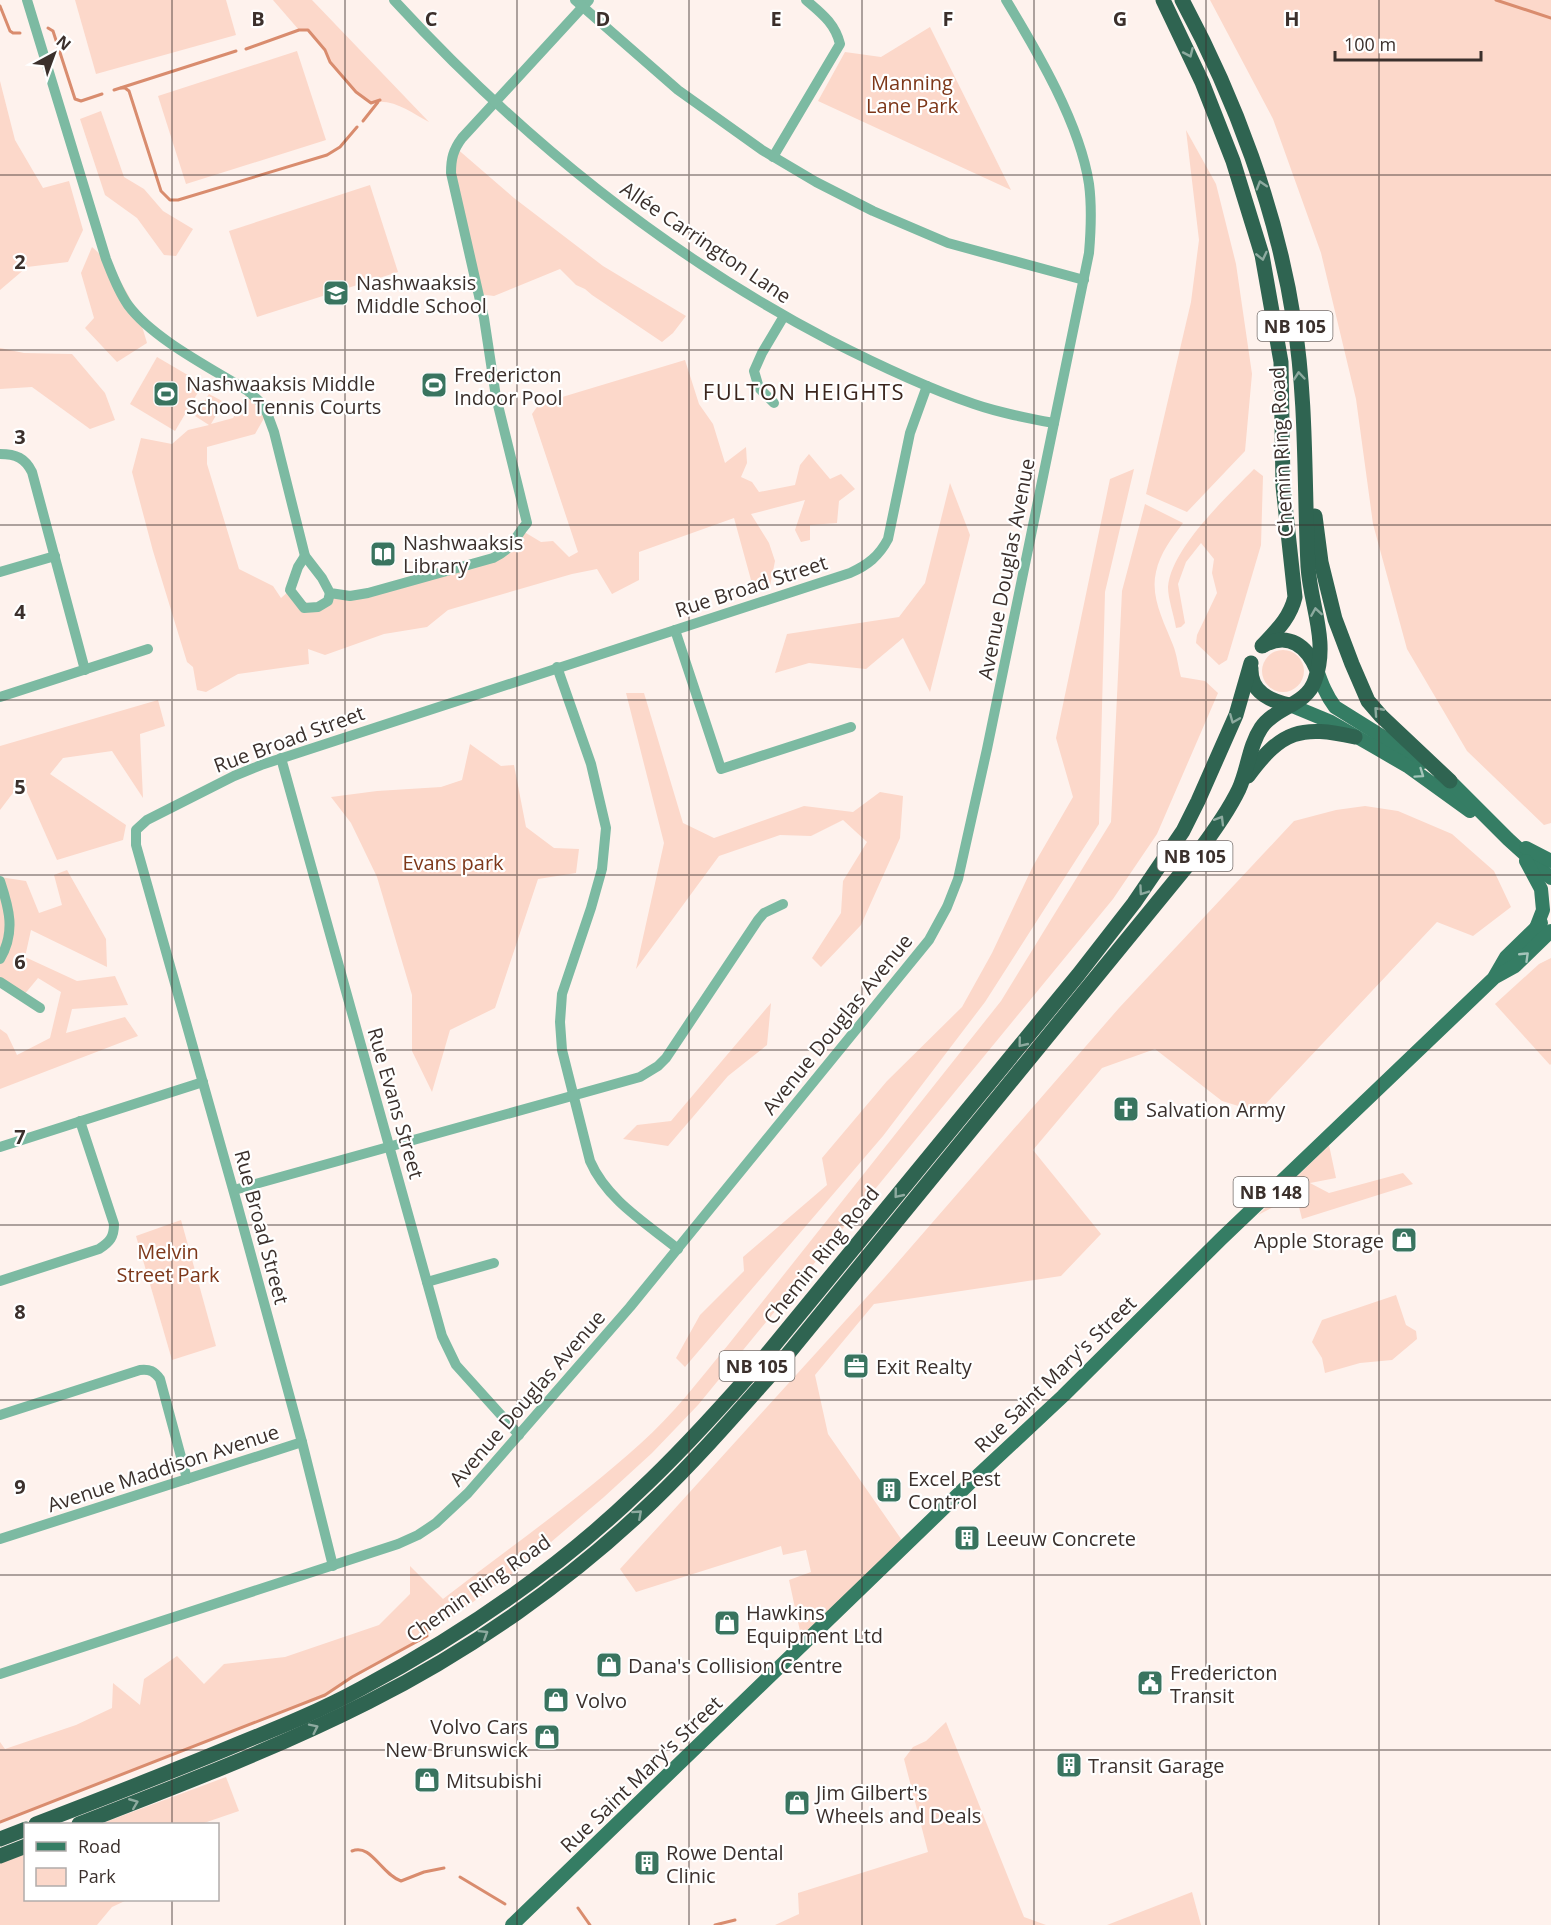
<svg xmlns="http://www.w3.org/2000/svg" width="1551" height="1925" font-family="'Open Sans',sans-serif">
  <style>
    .green { fill: #fcd8ca }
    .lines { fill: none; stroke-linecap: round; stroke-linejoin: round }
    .stream { stroke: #d98c6e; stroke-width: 3 }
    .minor { stroke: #7cbaa2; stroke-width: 10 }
    .major { stroke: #357d64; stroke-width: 14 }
    .highway { stroke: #2f6451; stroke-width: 15 }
    .oneway { stroke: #8daa9f }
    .oneway2 { stroke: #a4c4b9 }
    .grid { fill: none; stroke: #3b302c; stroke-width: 1.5; stroke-opacity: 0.55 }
    .labels { text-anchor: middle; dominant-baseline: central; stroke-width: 4.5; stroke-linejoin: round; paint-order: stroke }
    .shield { fill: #fff; stroke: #766e6b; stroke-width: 1.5 }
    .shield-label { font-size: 18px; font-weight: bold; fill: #3b302c }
    .park-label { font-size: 20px; fill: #7d3719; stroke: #fff }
    .street-label { font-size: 20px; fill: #3b302c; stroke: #fff }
    .poi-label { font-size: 20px; fill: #3b302c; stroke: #fff; text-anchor: start }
    .quarter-label { font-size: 22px; letter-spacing: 1.5px; fill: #3b251d; stroke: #fff }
    .grid-label { font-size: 20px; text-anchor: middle; font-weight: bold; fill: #3b302c; stroke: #fff; stroke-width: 4.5; stroke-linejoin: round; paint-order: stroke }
  </style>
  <rect width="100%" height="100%" fill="#fef2ed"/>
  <!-- green -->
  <g class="green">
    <polygon points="75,0 226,0 236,35 96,74"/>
    <path d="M273 0H312L429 122C412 113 392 97 371 103L356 92 330 62 325 50 308 31 299 30Z"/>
    <polygon points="1210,0 1551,0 1551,823 1544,825 1467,751 1407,649 1373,524 1356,399 1321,253 1273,119"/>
    <polygon points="930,27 1011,190 818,101 845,52 881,57"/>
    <polygon points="297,51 326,140 186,184 158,96"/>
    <polygon points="0,81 15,140 43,188 69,181 83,230 68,262 27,267 0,290"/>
    <polygon points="101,111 124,177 144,189 163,211 193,229 176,256 164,255 137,218 105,195 80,119"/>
    <polygon points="1186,130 1216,184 1236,264 1252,374 1245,451 1187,512 1146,494 1191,302 1199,240"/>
    <polygon points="455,147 514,198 603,266 686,316 673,333 662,342 592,295 585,289 576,285 560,269 494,296 479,294 451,173"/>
    <polygon points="370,185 398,272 257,317 229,231"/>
    <path d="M92 247C118 269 139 311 147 343L117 362 85 328 94 318 81 273Z"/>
    <polygon points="0,348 24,353 72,354 105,393 115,420 90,429 32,387 0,389"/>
    <polygon points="157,357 203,384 175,431 130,404"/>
    <polygon points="685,360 699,404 713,424 725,463 746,447 747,463 741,477 752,482 759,492 795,485 800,465 809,454 830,479 841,474 855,489 839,501 837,523 810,525 810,540 801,542 795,530 805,500 751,514 769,543 775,561 770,586 754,591 734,518 639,552 639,580 612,594 597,569 572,574 448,610 427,627 384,634 325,655 308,649 309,664 238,674 206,692 197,690 193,667 187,662 179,636 153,551 132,472 141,438 172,444 188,430 209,425 195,416 209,394 224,402 211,424 233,418 248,391 267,413 255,434 207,447 207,464 239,569 273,586 281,598 290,590 295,598 318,607 330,593 350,596 493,558 521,530 541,542 553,541 569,557 578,552 532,414 539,404"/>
    <polygon points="1134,469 1105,592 1099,824 985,1002 883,1136 685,1367 676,1358 700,1315 744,1271 743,1257 827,1185 822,1158 887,1081 962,1007 992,953 1033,866 1073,797 1056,738 1110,479"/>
    <path d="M1254 469 1263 476 1261 545 1227 660 1219 665 1196 643 1197 635 1217 593 1212 573 1214 559 1201 543 1186 562 1178 584 1185 623 1181 627 1176 628C1174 615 1168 599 1168 587 1171 548 1228 496 1254 469Z"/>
    <polygon points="950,483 970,535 930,692 903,638 866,669 809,663 775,673 787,634 899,617 925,583"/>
    <path d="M1145 504 1183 523C1172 538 1160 553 1156 572 1150 597 1164 622 1173 645 1177 655 1178 666 1181 677L1205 681 1218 693 1157 834 1113 899 698 1405 652 1453 604 1497 524 1565 433 1631 325 1695 0 1822V1742L5 1749 76 1725 112 1708 113 1683 140 1705 144 1679 177 1656 204 1684 224 1664 285 1657 379 1625 410 1594V1566L443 1599C509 1548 578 1500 640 1444 673 1415 700 1379 728 1345L1001 1001 1111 822 1122 591Z"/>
    <circle cx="1283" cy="671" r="21"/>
    <polygon points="626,693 644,693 683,823 714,838 804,806 853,812 880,792 903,796 900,838 861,925 821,967 812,958 841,913 843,881 867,842 843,820 811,836 780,835 719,856 636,969 664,843"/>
    <polygon points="158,700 165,726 140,734 143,798 112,751 63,758 50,774 126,825 123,840 57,860 22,781 0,810 0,746"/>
    <polygon points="470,744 501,766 514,765 526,827 554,848 579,849 576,873 538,879 495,1008 450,1030 432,1092 412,1051 412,995 377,877 351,823 331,797 377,791 441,787 462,780"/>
    <polygon points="1365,806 1398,811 1452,834 1494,871 1511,907 1473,936 1437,922 1258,1112 1222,1101 1155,1049 1102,1068 1033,1150 1101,1234 1061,1276 874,1304 815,1375 828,1434 906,1546 803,1645 789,1580 811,1572 806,1550 783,1555 781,1546 636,1592 620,1569 885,1277 1119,1008 1294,821 1336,810"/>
    <polygon points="67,870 106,939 107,967 31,930 25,957 77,981 115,976 128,1005 72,1009 66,1033 125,1017 138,1036 0,1089 0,1029 7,1034 17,1055 50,1038 61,992 38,978 23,996 0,982 0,877 26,881 39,913 62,905 54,875"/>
    <polygon points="1551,958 1551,1064 1550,1065 1495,1004 1539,964"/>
    <polygon points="771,1003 767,1045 728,1076 668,1146 623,1139 637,1125 671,1121"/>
    <polygon points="1329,1145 1336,1178 1310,1183 1329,1193 1403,1173 1413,1184 1302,1219 1296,1195 1258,1215"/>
    <polygon points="181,1220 216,1346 172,1360 136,1236"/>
    <polygon points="1396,1295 1406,1325 1416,1331 1417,1339 1392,1360 1360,1363 1325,1373 1322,1358 1312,1342 1322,1320"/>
    <polygon points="946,1722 1024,1917 1046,1925 775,1925 799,1914 798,1893 928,1852 904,1759 913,1747 926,1741"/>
    <polygon points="226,1777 239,1811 201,1824 100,1824"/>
    <polygon points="25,1853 26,1900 127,1900 112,1907 97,1925 0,1925 0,1863"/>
    <polygon points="1192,1892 1201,1925 1107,1925"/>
  </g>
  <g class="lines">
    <!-- stream -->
    <g class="stream">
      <polyline points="1496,0 1551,18"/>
      <polyline points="0,6 10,31 13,33 20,33"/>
      <polyline points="48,28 53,31 75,99 81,101 102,94"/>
      <polyline points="246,49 299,30 308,30 325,50 330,62 356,92 371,103 380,100"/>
      <polyline points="121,88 125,88 129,91 161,191 170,200 178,200 327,155 340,147 357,127"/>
      <polyline points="114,90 236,51"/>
      <polyline points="363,121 378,102"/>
      <polyline points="0,1822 325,1695 352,1677 427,1636 424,1622"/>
      <path d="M352 1851C371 1843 381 1874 401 1881L424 1872 444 1868"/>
      <polyline points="460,1877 505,1904"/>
      <polyline points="578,1908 590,1925"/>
      <polyline points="715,1925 735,1920"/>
    </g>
    <!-- minor -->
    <g class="minor">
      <path d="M27 0 106 259C112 274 118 291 128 305 153 339 211 368 248 391L260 402 267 413 274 432 305 556 322 578 330 593 350 596 368 593 493 558C515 547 513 539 527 523L496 397 484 318 451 173C451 159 453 150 462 138L589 0"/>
      <path d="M394 0C519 136 665 254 829 340 876 364 924 387 974 404 1000 413 1027 418 1054 423"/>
      <polyline points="575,0 678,90 762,150 816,182 873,211 948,243 1084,280"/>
      <path d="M773 157 840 44C835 23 821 13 806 0"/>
      <polyline points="774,403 759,388 754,371 762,353 784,316"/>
      <path d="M0 454C16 454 25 458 32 472L85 670"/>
      <polyline points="305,556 298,567 290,590 304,608 318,607 328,601 330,593"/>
      <polyline points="0,572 55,556"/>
      <polyline points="675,630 721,769 851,727"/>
      <path d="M557 667 591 764 606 828 602 869 591 908 562 994 560 1022 562 1050 590 1161C607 1200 646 1223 678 1249"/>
      <polyline points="0,697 148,649"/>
      <polyline points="281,758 442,1336 456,1365 519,1435"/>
      <path d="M0 881C9 908 16 932 0 959"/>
      <polyline points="0,982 40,1008"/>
      <polyline points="0,1147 203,1082"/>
      <polyline points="234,1190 640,1077 658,1066 666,1058 758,920 764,913 783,904"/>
      <path d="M0 1281 99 1249C110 1242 114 1237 114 1224L80 1121"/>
      <polyline points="427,1282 494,1263"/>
      <path d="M0 1415 140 1370C150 1369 154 1371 160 1379L187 1479"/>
      <polyline points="0,1539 302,1442"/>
      <path d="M333 1566 302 1442 236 1200 136 845V830L147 820 234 776 261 765 850 573C868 565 879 556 888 539L910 433 927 386"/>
      <path d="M0 1674 398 1544 418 1535 436 1523 468 1493 630 1307 929 940 947 907 958 879 987 749 1089 253C1091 230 1092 207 1089 184 1080 124 1037 51 1006 0"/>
    </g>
    <!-- major -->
    <g class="major">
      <path d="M1317 670C1322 684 1326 695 1335 707L1423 762"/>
      <polyline points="1290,705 1331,722 1378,749 1409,767 1470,811"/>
      <polyline points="1441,775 1450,781 1508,839 1551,878"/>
      <polyline points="1526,848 1551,861"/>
      <polyline points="1526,861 1541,889 1543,910 1536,928"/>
      <polyline points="1495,976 1506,957 1541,923"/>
      <polyline points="512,1925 973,1480 1063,1396 1221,1239 1495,977 1515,966 1551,931"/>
    </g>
    <!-- highway -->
    <g class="highway">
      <path d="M1163 0 1202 82 1233 161 1262 255 1281 362 1283 486 1295 597C1290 618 1277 630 1262 646"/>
      <polyline points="1315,516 1321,562 1335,619 1352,664 1368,701 1381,716 1450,781"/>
      <path d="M1264 645C1289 632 1307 646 1317 670"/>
      <path d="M1251 668C1250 692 1270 701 1290 705"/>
      <path d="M1248 776C1282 730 1301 725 1355 737"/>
      <path d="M36 1824C104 1798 171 1772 238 1744 280 1727 322 1710 362 1688 461 1635 557 1570 638 1492 679 1454 716 1413 753 1371L1078 975 1134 903 1183 831 1198 801 1236 715 1251 663"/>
      <path d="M79 1824C177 1786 275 1749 368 1702 470 1651 571 1580 653 1501 696 1460 735 1415 774 1371L1196 855C1212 834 1228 812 1239 789 1248 769 1249 746 1261 728 1275 707 1307 705 1315 680 1329 641 1310 604 1308 566 1304 485 1307 402 1294 321 1277 211 1235 98 1182 0"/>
      <polyline points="0,1839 26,1829"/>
      <polyline points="0,1856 26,1846"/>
    </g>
  </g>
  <!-- one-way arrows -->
  <defs><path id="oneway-chevron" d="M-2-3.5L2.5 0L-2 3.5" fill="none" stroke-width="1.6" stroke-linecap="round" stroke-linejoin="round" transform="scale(1.5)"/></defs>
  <g class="oneway">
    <use href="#oneway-chevron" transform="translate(1189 53) rotate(66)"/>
    <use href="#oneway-chevron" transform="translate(1261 185) rotate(-107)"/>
    <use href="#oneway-chevron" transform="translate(1262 256) rotate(77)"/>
    <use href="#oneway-chevron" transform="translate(1299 376) rotate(-95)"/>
    <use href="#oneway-chevron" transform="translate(1316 612) rotate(-99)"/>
    <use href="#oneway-chevron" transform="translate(1378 711) rotate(-132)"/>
    <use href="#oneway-chevron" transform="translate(1234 719) rotate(112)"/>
    <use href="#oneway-chevron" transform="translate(1220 820) rotate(-59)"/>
    <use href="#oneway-chevron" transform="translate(1143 891) rotate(125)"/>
    <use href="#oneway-chevron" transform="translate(1022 1043) rotate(129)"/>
    <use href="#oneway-chevron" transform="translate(898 1194) rotate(129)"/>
    <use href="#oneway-chevron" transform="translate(638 1514) rotate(-42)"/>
    <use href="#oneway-chevron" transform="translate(484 1634) rotate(-32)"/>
    <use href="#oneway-chevron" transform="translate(314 1728) rotate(-26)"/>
    <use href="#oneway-chevron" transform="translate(134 1803) rotate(-22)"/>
  </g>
  <g class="oneway2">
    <use href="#oneway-chevron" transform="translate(1420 774) rotate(35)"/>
    <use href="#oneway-chevron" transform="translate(1525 956) rotate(-44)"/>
  </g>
  <!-- grid -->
  <path class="grid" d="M172 0V1824M345 0V1925M517 0V1925M689 0V1925M862 0V1925M1034 0V1925M1206 0V1925M1379 0V1925M0 175H1551M0 350H1551M0 525H1551M0 700H1551M0 875H1551M0 1050H1551M0 1225H1551M0 1400H1551M0 1575H1551M0 1750H1551M172 1900V1925"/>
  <!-- icons -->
  <defs>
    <g id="school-square" transform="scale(1.35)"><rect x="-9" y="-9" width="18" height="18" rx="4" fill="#39745f" stroke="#fff"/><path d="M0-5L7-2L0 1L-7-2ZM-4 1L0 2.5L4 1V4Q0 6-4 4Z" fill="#fff"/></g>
    <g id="stadium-square" transform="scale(1.35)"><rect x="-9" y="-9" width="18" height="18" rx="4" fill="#39745f" stroke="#fff"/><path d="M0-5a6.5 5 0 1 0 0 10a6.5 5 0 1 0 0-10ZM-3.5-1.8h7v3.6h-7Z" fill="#fff"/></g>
    <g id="library-square" transform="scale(1.35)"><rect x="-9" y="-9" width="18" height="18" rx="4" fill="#39745f" stroke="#fff"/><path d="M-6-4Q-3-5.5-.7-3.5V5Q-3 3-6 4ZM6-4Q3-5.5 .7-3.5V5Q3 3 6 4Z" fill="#fff"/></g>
    <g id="church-square" transform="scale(1.35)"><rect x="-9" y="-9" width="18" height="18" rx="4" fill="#39745f" stroke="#fff"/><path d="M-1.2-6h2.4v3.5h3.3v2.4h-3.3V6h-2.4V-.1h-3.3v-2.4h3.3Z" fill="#fff"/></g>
    <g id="shop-square" transform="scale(1.35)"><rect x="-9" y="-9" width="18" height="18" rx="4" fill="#39745f" stroke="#fff"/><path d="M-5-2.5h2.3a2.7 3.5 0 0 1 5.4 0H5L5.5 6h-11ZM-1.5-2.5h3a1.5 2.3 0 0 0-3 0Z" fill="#fff"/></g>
    <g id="office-square" transform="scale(1.35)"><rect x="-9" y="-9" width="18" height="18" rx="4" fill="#39745f" stroke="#fff"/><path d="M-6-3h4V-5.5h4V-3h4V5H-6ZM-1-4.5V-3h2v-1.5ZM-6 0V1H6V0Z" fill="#fff"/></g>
    <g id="building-square" transform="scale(1.35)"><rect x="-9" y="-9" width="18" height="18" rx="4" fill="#39745f" stroke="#fff"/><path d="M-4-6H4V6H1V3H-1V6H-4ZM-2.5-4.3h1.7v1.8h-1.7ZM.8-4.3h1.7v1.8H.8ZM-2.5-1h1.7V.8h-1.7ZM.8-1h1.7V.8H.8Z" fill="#fff"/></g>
    <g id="civic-square" transform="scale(1.35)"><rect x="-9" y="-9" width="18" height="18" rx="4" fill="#39745f" stroke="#fff"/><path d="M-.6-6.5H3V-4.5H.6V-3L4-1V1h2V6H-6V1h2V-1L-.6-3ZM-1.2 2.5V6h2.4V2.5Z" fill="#fff"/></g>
  </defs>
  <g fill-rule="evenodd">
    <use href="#school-square" x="336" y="293"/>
    <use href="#stadium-square" x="434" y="385"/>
    <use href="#stadium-square" x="166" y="394"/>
    <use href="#library-square" x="383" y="554"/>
    <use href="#church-square" x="1126" y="1109"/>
    <use href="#shop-square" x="1404" y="1240"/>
    <use href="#office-square" x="856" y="1366"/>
    <use href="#building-square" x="889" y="1490"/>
    <use href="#building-square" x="967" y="1538"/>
    <use href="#shop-square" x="727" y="1623"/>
    <use href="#shop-square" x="609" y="1665"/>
    <use href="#civic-square" x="1150" y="1683"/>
    <use href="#shop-square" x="556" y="1700"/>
    <use href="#shop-square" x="547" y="1737"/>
    <use href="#building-square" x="1069" y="1765"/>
    <use href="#shop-square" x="427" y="1780"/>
    <use href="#shop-square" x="797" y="1803"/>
    <use href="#building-square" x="647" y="1863"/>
  </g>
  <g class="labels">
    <!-- shield labels -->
    <g class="shield">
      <rect x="1257.5" y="311" width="75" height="30" rx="4.5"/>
      <rect x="1157.5" y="841" width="75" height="30" rx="4.5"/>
      <rect x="1233.5" y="1177" width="75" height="30" rx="4.5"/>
      <rect x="719.5" y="1351" width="75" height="30" rx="4.5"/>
    </g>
    <g class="shield-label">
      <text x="1295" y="326">NB 105</text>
      <text x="1195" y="856">NB 105</text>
      <text x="1271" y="1192">NB 148</text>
      <text x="757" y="1366">NB 105</text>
    </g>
    <!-- park labels -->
    <g class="park-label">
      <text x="912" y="82">Manning<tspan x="912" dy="23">Lane Park</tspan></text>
      <text x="453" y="862">Evans park</text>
      <text x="168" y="1251">Melvin<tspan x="168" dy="23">Street Park</tspan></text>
    </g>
    <!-- street labels -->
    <g class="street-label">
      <text transform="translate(706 242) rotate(34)">Allée Carrington Lane</text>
      <text transform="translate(1281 452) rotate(-93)">Chemin Ring Road</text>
      <text transform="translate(1006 569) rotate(-79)">Avenue Douglas Avenue</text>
      <text transform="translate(751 586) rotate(-18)">Rue Broad Street</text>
      <text transform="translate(289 739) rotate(-20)">Rue Broad Street</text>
      <text transform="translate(837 1024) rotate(-51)">Avenue Douglas Avenue</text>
      <text transform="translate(396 1103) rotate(74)">Rue Evans Street</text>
      <text transform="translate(262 1227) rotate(75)">Rue Broad Street</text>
      <text transform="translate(821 1255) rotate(-51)">Chemin Ring Road</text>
      <text transform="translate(1055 1374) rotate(-44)">Rue Saint Mary's Street</text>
      <text transform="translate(527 1398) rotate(-49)">Avenue Douglas Avenue</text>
      <text transform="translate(163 1468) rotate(-18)">Avenue Maddison Avenue</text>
      <text transform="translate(478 1588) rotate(-35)">Chemin Ring Road</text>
      <text transform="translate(641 1774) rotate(-44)">Rue Saint Mary's Street</text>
    </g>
    <!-- poi labels -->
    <g class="poi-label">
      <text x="356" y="282">Nashwaaksis<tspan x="356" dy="23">Middle School</tspan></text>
      <text x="454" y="374">Fredericton<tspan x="454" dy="23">Indoor Pool</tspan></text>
      <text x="186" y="383">Nashwaaksis Middle<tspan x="186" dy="23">School Tennis Courts</tspan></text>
      <text x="403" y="542">Nashwaaksis<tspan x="403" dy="23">Library</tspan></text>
      <text x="1146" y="1109">Salvation Army</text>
      <text x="1384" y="1240" text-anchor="end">Apple Storage</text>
      <text x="876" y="1366">Exit Realty</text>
      <text x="908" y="1478">Excel Pest<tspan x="908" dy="23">Control</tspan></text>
      <text x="986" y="1538">Leeuw Concrete</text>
      <text x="746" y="1612">Hawkins<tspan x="746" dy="23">Equipment Ltd</tspan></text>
      <text x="628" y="1665">Dana's Collision Centre</text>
      <text x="1170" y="1672">Fredericton<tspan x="1170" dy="23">Transit</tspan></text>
      <text x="576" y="1700">Volvo</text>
      <text x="528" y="1726" text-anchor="end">Volvo Cars<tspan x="528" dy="23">New Brunswick</tspan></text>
      <text x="1088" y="1765">Transit Garage</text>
      <text x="446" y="1780">Mitsubishi</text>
      <text x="816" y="1792">Jim Gilbert's<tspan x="816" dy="23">Wheels and Deals</tspan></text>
      <text x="666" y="1852">Rowe Dental<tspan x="666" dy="23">Clinic</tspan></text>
    </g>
    <!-- quarter labels -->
    <g class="quarter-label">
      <text x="804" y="391">FULTON HEIGHTS</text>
    </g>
  </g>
  <g class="grid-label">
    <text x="258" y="26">B</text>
    <text x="431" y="26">C</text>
    <text x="603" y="26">D</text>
    <text x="776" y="26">E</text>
    <text x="948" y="26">F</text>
    <text x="1120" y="26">G</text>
    <text x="1292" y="26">H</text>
    <text x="20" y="269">2</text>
    <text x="20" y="444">3</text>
    <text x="20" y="619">4</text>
    <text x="20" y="794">5</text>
    <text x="20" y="969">6</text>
    <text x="20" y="1144">7</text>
    <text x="20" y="1319">8</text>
    <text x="20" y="1494">9</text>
  </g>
  <!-- legend -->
  <rect x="24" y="1823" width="195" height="78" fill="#ffffff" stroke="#b1acab" stroke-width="1.5"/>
  <rect x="36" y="1842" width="30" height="9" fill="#357d64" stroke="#b1acab" stroke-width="1.5"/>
  <text x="78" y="1853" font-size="18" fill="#3b302c">Road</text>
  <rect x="36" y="1868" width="30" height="18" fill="#fcd8ca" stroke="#b1acab" stroke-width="1.5"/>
  <text x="78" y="1883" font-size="18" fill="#3b302c">Park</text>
  <!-- north arrow -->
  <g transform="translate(54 54) rotate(41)" stroke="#ffffff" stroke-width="4.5" paint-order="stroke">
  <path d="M0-4.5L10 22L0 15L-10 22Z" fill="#3b302c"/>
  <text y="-9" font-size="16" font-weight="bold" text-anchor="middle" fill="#3b302c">N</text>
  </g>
  <!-- scale -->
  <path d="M1335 51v9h146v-9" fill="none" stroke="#3b302c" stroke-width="3"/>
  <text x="1344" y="51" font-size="18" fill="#3b302c" stroke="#ffffff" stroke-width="4.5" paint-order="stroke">100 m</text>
</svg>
